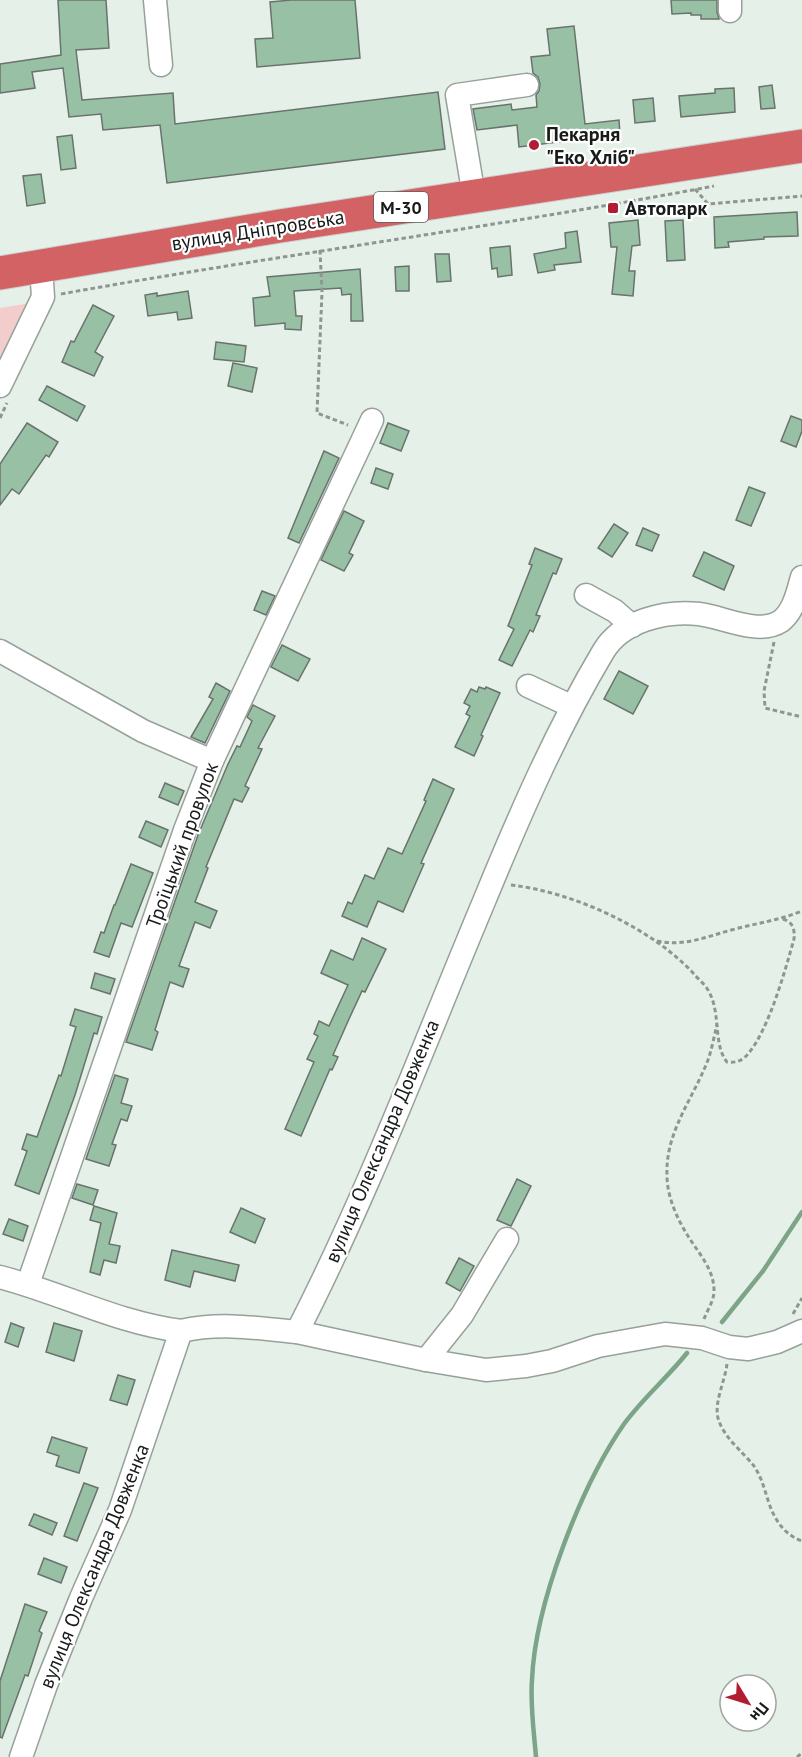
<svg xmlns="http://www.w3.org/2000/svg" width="802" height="1757" font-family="'PT Sans',sans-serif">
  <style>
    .green { fill: #f3cdcc }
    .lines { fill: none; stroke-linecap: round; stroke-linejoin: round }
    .stream { stroke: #7ca489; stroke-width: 4.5 }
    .building { fill: #98c0a4; stroke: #69736c; stroke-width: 1.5 }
    .minor-casing { stroke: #97a19a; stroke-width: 25 }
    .highway-casing { stroke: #cccdcc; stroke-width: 35 }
    .path { stroke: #8e9690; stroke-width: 3; stroke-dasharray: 4.5 3; stroke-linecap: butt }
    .minor { stroke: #fff; stroke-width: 22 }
    .highway { stroke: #d36264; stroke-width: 33 }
    .poi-dot { fill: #b11e31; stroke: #fff; stroke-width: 2 }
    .labels { text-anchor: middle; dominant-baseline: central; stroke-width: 4.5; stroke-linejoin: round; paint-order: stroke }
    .shield { fill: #fff; stroke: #5d5f5e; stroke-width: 1.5 }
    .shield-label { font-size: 18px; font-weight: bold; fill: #171b19 }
    .poi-label { font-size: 20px; font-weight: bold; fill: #171b19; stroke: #fff; text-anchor: start }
    .street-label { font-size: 20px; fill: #171b19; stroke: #fff }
  </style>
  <rect width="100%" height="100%" fill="#e5f0e8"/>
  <!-- green -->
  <polygon class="green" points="30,303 3,356 0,357 0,308"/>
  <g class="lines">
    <!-- stream -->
    <g class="stream">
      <polyline points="722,1322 763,1271 802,1212"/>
      <path d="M536 1757C534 1732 530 1705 532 1680 535 1604 581 1486 624 1424 643 1398 667 1378 687 1353"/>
    </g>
  </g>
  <!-- building -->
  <g class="building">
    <polygon points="58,0 106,0 109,48 76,50 82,100 173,93 175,124 438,92 445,149 167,183 160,125 103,130 101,114 69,117 63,68 32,72 35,88 0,93 0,64 61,55"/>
    <polygon points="291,0 355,0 360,58 257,67 255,39 273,38 270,2"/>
    <polygon points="671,0 717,0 717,12 719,19 701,19 701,15 691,15 691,13 672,14"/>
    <polygon points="574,26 585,124 619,120 620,134 519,147 517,125 477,130 473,109 511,104 512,110 537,107 536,95 539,91 540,84 538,77 533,73 531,57 550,55 547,29"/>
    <polygon points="772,85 775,108 761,109 759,87"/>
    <polygon points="734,88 735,112 681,117 679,96 715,93 715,89"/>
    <polygon points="653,98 655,121 635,123 633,100"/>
    <polygon points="72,135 76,168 61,170 57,137"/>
    <polygon points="41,174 45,203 27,206 23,176"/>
    <polygon points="797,212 798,236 764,237 764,239 728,242 729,247 715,248 714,217"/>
    <polygon points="638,220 640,245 632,246 629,271 635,271 633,296 612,294 617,247 611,247 609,223"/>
    <polygon points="683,220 685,260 667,261 665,221"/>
    <polygon points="577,231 581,262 554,265 555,270 538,273 534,254 566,248 565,233"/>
    <polygon points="510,246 512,275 498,277 497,268 492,269 490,248"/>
    <polygon points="435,254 449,254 451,281 437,282"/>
    <polygon points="409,266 409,291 396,291 395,267"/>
    <polygon points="360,269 363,321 351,321 351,294 342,295 341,288 294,291 296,316 302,316 301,330 285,329 285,323 255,326 253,298 270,296 267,277"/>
    <polygon points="188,291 192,318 178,320 177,312 148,316 145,295 157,293 157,296"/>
    <polygon points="93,305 114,316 95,352 103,357 94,376 62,362 71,341 74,342"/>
    <polygon points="216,342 246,346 244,362 214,359"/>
    <polygon points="233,363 257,368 252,392 228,386"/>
    <polygon points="47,386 85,406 77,421 39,400"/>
    <polygon points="791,416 802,420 802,431 796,447 781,441"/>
    <polygon points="27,423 58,442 49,457 46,455 19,494 12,489 0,505 0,464"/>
    <polygon points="388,423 409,431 401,451 380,443"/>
    <polygon points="324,451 339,458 299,543 288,538"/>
    <polygon points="376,468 393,474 388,489 371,483"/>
    <polygon points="749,487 765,493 751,526 736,520"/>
    <polygon points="344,511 364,521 349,553 353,555 344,571 321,560"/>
    <polygon points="614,524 628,533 612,557 598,548"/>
    <polygon points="643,528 659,535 652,551 636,545"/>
    <polygon points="535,548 562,559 556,574 553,573 536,615 540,616 533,632 530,630 512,666 499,660 514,629 508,626 532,565 529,564"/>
    <polygon points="704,552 734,566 724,590 693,576"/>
    <polygon points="262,591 275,596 266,615 254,610"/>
    <polygon points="282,645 310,659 298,681 271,667"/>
    <polygon points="619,671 648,686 633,714 604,699"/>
    <polygon points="216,683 230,691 205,743 191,737 213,699 209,697"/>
    <polygon points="479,687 485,689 486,687 500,693 481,735 483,736 474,756 455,747 470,716 466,714 470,706 464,703 471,689 477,692"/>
    <polygon points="253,705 275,716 258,748 262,749 245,786 249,788 242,802 234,799 206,867 208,868 195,902 217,911 210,928 195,922 179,966 189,969 183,987 170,982 155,1030 158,1032 152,1050 126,1042 198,835 228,764 237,746 240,747 252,721 247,717"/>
    <polygon points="433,779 454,789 421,863 424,864 403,912 378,901 367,927 342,916 348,902 352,904 365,875 374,879 388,848 402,854 426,801 424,800"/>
    <polygon points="165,783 184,791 178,805 159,797"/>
    <polygon points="146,821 168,830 161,847 139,837"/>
    <polygon points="131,864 153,873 132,927 121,923 109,957 94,952 101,932 104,933 114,905 115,905"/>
    <polygon points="362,938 386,949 365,992 362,991 349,1019 333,1055 338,1057 332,1070 330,1069 301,1136 285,1129 314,1062 307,1059 318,1036 314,1034 319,1021 329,1026 348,985 321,973 331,950 353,960"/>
    <polygon points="95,973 115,979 110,994 91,988"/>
    <polygon points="75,1009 102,1017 97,1034 94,1033 75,1095 39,1194 15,1185 27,1151 22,1149 27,1134 37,1137 59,1075 61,1076 76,1027 70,1025"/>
    <polygon points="115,1075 128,1079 121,1103 132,1106 127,1121 121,1119 112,1144 116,1145 109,1166 86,1159"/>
    <polygon points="517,1179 531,1186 511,1226 497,1220"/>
    <polygon points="77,1184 98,1190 93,1205 72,1198"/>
    <polygon points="94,1206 117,1213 109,1244 120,1246 116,1263 104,1260 100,1275 90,1272 101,1223 90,1220"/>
    <polygon points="241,1208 265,1219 255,1243 230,1232"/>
    <polygon points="9,1219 28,1226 23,1241 3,1234"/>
    <polygon points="172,1250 239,1265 235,1281 194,1271 190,1287 165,1280"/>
    <polygon points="459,1258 474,1266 460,1291 446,1283"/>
    <polygon points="11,1323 24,1328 18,1347 5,1342"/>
    <polygon points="54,1323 82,1331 74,1361 46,1352"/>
    <polygon points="118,1375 135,1380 127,1405 110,1400"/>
    <polygon points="52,1437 87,1448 79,1473 56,1466 59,1456 47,1452"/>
    <polygon points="84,1483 98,1488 77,1541 64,1536"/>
    <polygon points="34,1514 57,1523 52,1535 29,1525"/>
    <polygon points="44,1558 67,1567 61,1583 38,1574"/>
    <polygon points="25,1604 47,1612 39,1631 42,1633 28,1676 25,1675 2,1738 0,1737 0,1681"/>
  </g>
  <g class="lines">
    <!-- minor casing -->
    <g class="minor-casing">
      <g id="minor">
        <polyline points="155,0 161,65"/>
        <polyline points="730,0 730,11"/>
        <polyline points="474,196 457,95 527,85"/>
        <polyline points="0,386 43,297 41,267"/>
        <polyline points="586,595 615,611 632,626"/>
        <polyline points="0,651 143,731 212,761"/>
        <polyline points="528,686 571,706"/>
        <path d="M0 1277C61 1293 118 1323 181 1331"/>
        <polyline points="28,1284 185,830 212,761 372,420"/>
        <polyline points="297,1332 426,1360 486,1370 526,1366 552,1361 598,1346 665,1334 702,1338 729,1347 748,1349 777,1342 802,1331"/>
        <polyline points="426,1360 462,1315 507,1239"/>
        <path d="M21 1757 46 1685 81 1598 120 1510 181 1331C220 1322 258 1328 297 1332 369 1192 424 1044 485 899 520 814 556 731 603 652 621 621 665 610 699 614 724 617 758 636 781 621 794 611 798 591 802 577"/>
      </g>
    </g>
    <!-- highway casing -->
    <g class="highway-casing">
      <polyline id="highway" points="0,273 280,226 802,146"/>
    </g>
    <!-- path -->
    <g class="path">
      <polyline points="695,189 708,204 802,196"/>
      <polyline points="320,250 322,292 317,413 348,425"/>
      <path d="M61 294C278 255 497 227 714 186"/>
      <polyline points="0,418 7,403"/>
      <polyline points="774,642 764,691 765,708 802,717"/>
      <path d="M511 885C573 892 652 928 694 974 699 980 706 985 709 992 721 1013 713 1045 727 1062 736 1063 742 1061 748 1054 769 1029 785 971 794 939 795 930 793 921 782 919"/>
      <path d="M657 941C685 947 708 936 735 929 758 923 780 920 802 911"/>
      <polyline points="793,1314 802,1298"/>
      <path d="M704 1319C707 1311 713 1302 714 1293 715 1270 699 1254 688 1236 677 1219 667 1196 667 1176 665 1132 693 1099 708 1060 712 1049 714 1036 717 1025"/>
      <path d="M727 1364C725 1381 714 1402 718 1418 723 1437 743 1452 754 1466 765 1482 766 1501 775 1517 781 1528 790 1537 802 1541"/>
      <polyline points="797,1757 802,1753"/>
    </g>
    <!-- minor -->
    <use href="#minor" class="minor"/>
    <!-- highway -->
    <use href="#highway" class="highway"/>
  </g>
  <!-- markers -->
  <g class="poi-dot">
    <circle cx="534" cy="145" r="6"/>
    <rect x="607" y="202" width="12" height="12" rx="3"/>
  </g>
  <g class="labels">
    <!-- shield labels -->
    <rect class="shield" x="374" y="192" width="54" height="30" rx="4.5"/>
    <g class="shield-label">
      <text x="401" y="207">М-30</text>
    </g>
    <!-- poi labels -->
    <g class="poi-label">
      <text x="546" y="134">Пекарня<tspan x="546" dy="23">"Еко Хліб"</tspan></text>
      <text x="625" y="208">Автопарк</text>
    </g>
    <!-- street labels -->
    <g class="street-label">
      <text transform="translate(258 230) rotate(-9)">вулиця Дніпровська</text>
      <text transform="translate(182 845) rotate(-70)">Троїцький провулок</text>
      <text transform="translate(382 1141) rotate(-67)">вулиця Олександра Довженка</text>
      <text transform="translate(94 1566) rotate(-68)">вулиця Олександра Довженка</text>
    </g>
  </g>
  <!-- north arrow -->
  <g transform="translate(748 1703) rotate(128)"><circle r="28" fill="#ffffff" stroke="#a2a4a3" stroke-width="1.5"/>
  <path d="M0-4.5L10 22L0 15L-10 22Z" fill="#b11e31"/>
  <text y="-9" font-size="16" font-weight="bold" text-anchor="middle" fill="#171b19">Пн</text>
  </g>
</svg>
